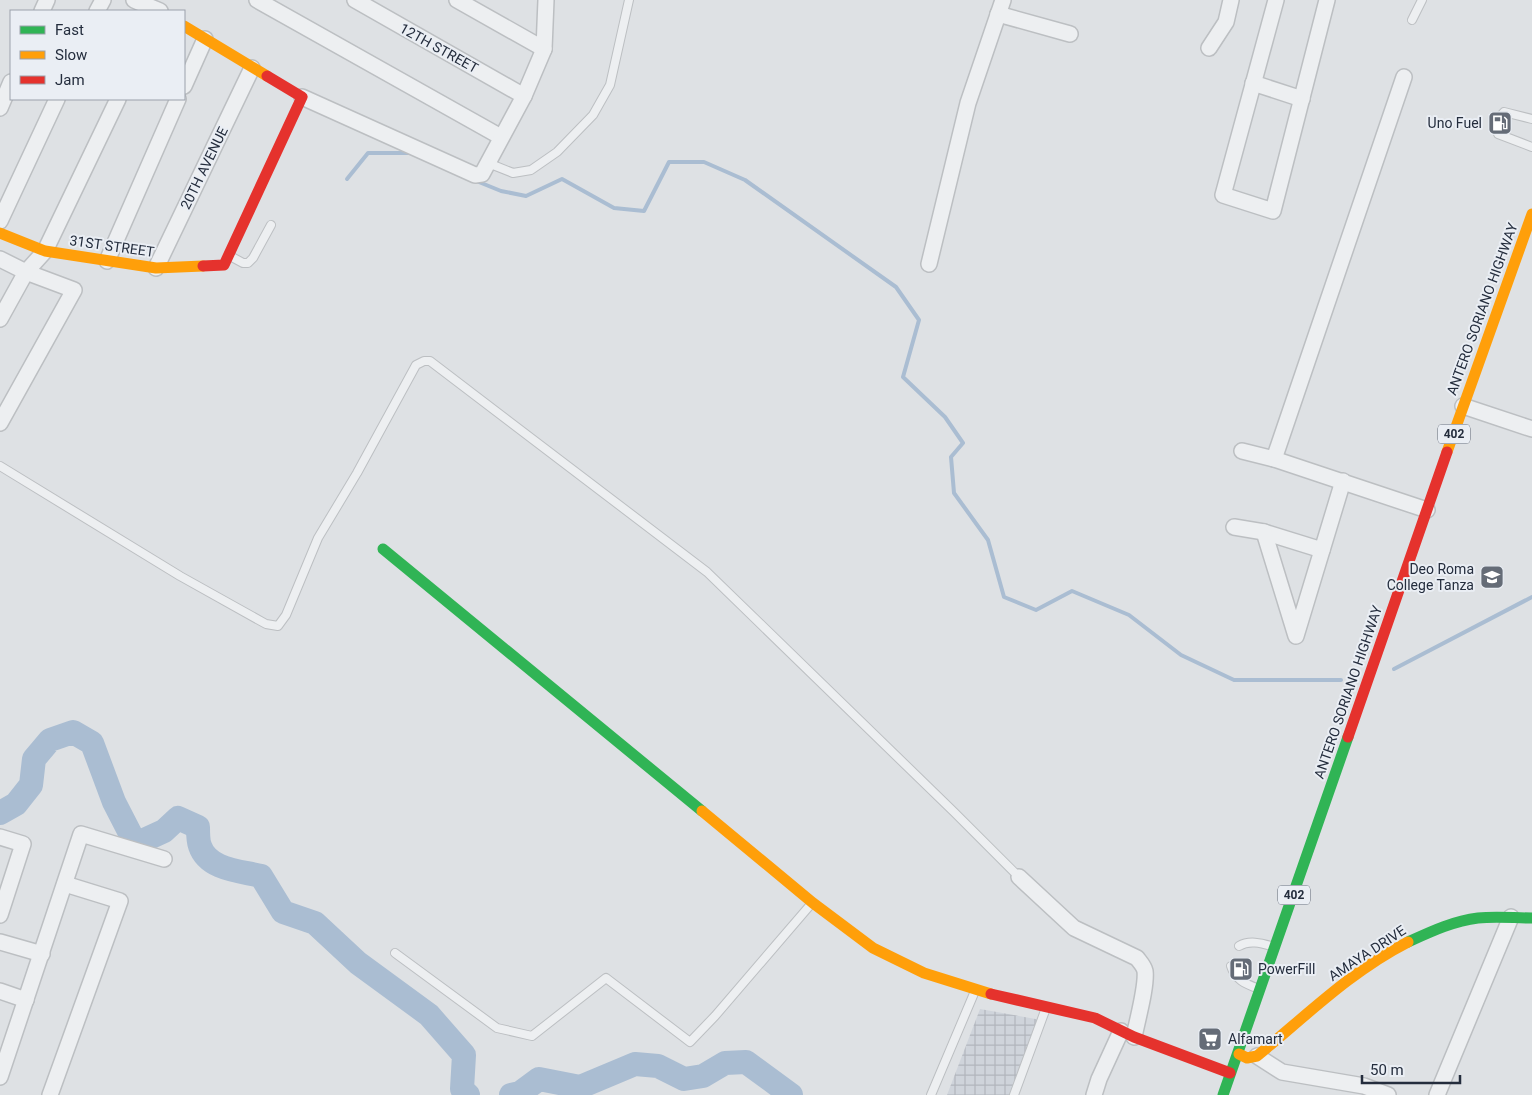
<svg xmlns="http://www.w3.org/2000/svg" width="1532" height="1095" font-family="Roboto,sans-serif">
  <style>
    .industrial { fill: url(#industrial-grid) }
    .lines { fill: none; stroke-linecap: round; stroke-linejoin: round }
    .stream { stroke: #aabdd2; stroke-width: 4 }
    .river { stroke: #aabdd2; stroke-width: 24 }
    .lane-casing { stroke: #bcbfc2; stroke-width: 10 }
    .street-casing { stroke: #bcbfc2; stroke-width: 18 }
    .lane { stroke: #edeff1; stroke-width: 8 }
    .street { stroke: #edeff1; stroke-width: 15 }
    .fast { stroke: #30b455; stroke-width: 11 }
    .slow { stroke: #ff9f0a; stroke-width: 11 }
    .jam { stroke: #e5322d; stroke-width: 11 }
    .labels { text-anchor: middle; dominant-baseline: central; stroke-width: 4; stroke-linejoin: round; paint-order: stroke }
    .shield { fill: #eaeef4; stroke: #5f6774; stroke-width: 1 }
    .shield-label { font-size: 12px; font-weight: bold; fill: #242d3d }
    .street-label { font-size: 14px; fill: #242d3d; stroke: #eaeef4 }
    .poi-label { font-size: 14px; fill: #242d3d; stroke: #eaeef4; text-anchor: end }
  </style>
  <defs>
    <pattern id="industrial-grid" width="8" height="8" patternUnits="userSpaceOnUse" patternTransform="scale(1.25)"><rect width="8" height="8" fill="#cfd4db"/><path d="M0 4h8M4 0v8" fill="none" stroke="#b2b6bd"/></pattern>
  </defs>
  <rect width="100%" height="100%" fill="#dee1e4"/>
  <!-- industrial -->
  <polygon class="industrial" points="980,1009 1041,1020 1012,1095 947,1095"/>
  <g class="lines">
    <!-- stream -->
    <g class="stream">
      <polyline points="347,179 368,153 408,153"/>
      <polyline points="474,180 501,191 526,196 562,179 614,208 644,211 669,162 704,162 745,180 896,287 919,320 903,377 945,417 963,443 951,457 954,493 988,540 1004,597 1036,610 1072,591 1129,615 1181,655 1234,680 1341,680"/>
      <polyline points="1394,669 1532,597"/>
    </g>
    <!-- river -->
    <g class="river">
      <path d="M0 813 16 804 31 785 34 759 50 740 73 732 92 743 114 802 132 837 140 842 164 831 178 818 198 827C198 833 198 841 200 846 208 870 241 871 261 876L283 912 315 923 358 963 429 1015 464 1055 462 1089 468 1095"/>
      <polyline points="511,1095 520,1093 539,1079 580,1087 635,1064 658,1066 684,1079 703,1076 725,1063 746,1062 791,1095"/>
    </g>
    <!-- lane casing -->
    <g class="lane-casing">
      <g id="lane">
        <polyline points="1412,20 1422,0"/>
        <path d="M1532 119 1504 112C1497 119 1495 125 1498 134L1532 147"/>
        <polyline points="488,163 513,173 531,170 557,152 593,115 610,85 629,0"/>
        <polyline points="230,256 243,263 248,263 253,258 271,225"/>
        <polyline points="0,466 180,576 266,624 278,626 286,615 318,538 357,473 416,365 424,361 430,361 707,572 954,812 1019,877"/>
        <path d="M1239 946C1249 940 1261 943 1271 946"/>
        <polyline points="395,953 497,1028 532,1036 606,978 690,1042 715,1016 812,903"/>
        <path d="M1231 966C1235 980 1246 984 1259 989"/>
        <polyline points="931,1095 975,991"/>
        <polyline points="1014,1095 1046,1008"/>
      </g>
    </g>
    <!-- street casing -->
    <g class="street-casing">
      <g id="street">
        <polyline points="134,0 160,11"/>
        <polyline points="257,0 501,137"/>
        <polyline points="355,0 524,96"/>
        <polyline points="457,0 544,49"/>
        <polyline points="1276,0 1223,195 1273,211 1327,0"/>
        <polyline points="42,11 47,0"/>
        <polyline points="97,11 103,0"/>
        <polyline points="998,14 1070,34"/>
        <polyline points="1209,48 1226,22 1231,0"/>
        <polyline points="1253,83 1302,99"/>
        <polyline points="184,86 205,39"/>
        <polyline points="302,97 475,175 482,174 524,96 544,49 546,0"/>
        <polyline points="0,108 11,82"/>
        <polyline points="0,221 57,99"/>
        <polyline points="0,259 26,272 74,290 0,423"/>
        <polyline points="107,261 178,99"/>
        <polyline points="929,264 968,103 1003,0"/>
        <polyline points="156,268 252,68"/>
        <polyline points="0,319 26,272 45,251 118,99"/>
        <polyline points="1463,406 1532,429"/>
        <polyline points="1242,451 1274,459 1427,510"/>
        <polyline points="1274,459 1404,77"/>
        <polyline points="1234,527 1264,532 1322,550"/>
        <polyline points="1264,532 1296,636 1343,481"/>
        <polyline points="0,837 23,844 0,915"/>
        <path d="M1019 877 1074 928 1137 958C1140 962 1144 966 1145 971 1147 986 1137 1021 1134 1037"/>
        <polyline points="0,942 42,954"/>
        <polyline points="0,991 26,1000"/>
        <polyline points="1257,1056 1282,1072 1364,1086 1388,1095"/>
        <polyline points="0,1077 81,834 164,859"/>
        <polyline points="50,1095 120,901 65,884"/>
        <polyline points="1094,1095 1099,1079 1121,1031"/>
        <polyline points="1437,1095 1511,917"/>
      </g>
    </g>
    <!-- lane -->
    <use href="#lane" class="lane"/>
    <!-- street -->
    <use href="#street" class="street"/>
    <!-- fast -->
    <g class="fast">
      <polyline points="383,549 702,811"/>
      <path d="M1408 942C1430 932 1453 921 1478 918 1496 916 1514 918 1532 918"/>
      <polyline points="1223,1095 1348,737"/>
    </g>
    <!-- slow -->
    <g class="slow">
      <polyline points="184,26 267,76"/>
      <polyline points="0,233 45,251 156,268 203,266"/>
      <polyline points="1447,452 1532,214"/>
      <polyline points="702,811 813,903 873,948 924,973 991,994"/>
      <path d="M1239 1054 1247 1058 1257 1056C1306 1016 1351 971 1408 942"/>
    </g>
    <!-- jam -->
    <g class="jam">
      <polyline points="203,266 224,265 302,97 267,76"/>
      <polyline points="1348,737 1447,452"/>
      <polyline points="991,994 1095,1018 1134,1037 1230,1073"/>
    </g>
  </g>
  <!-- icons -->
  <defs>
    <g id="fuel-square" transform="scale(1.25)"><rect x="-9" y="-9" width="18" height="18" rx="4" fill="#656c77" stroke="#eaeef4"/><path d="M-5.5-6h7V0h2V4h1.3V-2.5L3-4.5l.8-.8L6-3V5H2.5V1h-1V6h-7ZM-4.2-4.7v3.2H.2V-4.7Z" fill="#fff"/></g>
    <g id="university-square" transform="scale(1.25)"><rect x="-9" y="-9" width="18" height="18" rx="4" fill="#656c77" stroke="#eaeef4"/><path d="M0-5L7-2L0 1L-7-2ZM-4 1L0 2.5L4 1V4Q0 6-4 4Z" fill="#fff"/></g>
    <g id="supermarket-square" transform="scale(1.25)"><rect x="-9" y="-9" width="18" height="18" rx="4" fill="#656c77" stroke="#eaeef4"/><path d="M-6-5.5h2.5l.6 2H6L4.5 2H-2.5L-4.4-4H-6ZM-1.5 3.2a1.3 1.3 0 1 0 .1 0ZM3 3.2a1.3 1.3 0 1 0 .1 0Z" fill="#fff"/></g>
  </defs>
  <g fill-rule="evenodd">
    <use href="#fuel-square" x="1500" y="123"/>
    <use href="#university-square" x="1492" y="577"/>
    <use href="#fuel-square" x="1241" y="969"/>
    <use href="#supermarket-square" x="1210" y="1039"/>
  </g>
  <g class="labels">
    <!-- shield labels -->
    <g class="shield">
      <rect x="1438" y="424.5" width="32" height="19" rx="4"/>
      <rect x="1278" y="885.5" width="32" height="19" rx="4"/>
    </g>
    <g class="shield-label">
      <text x="1454" y="434">402</text>
      <text x="1294" y="895">402</text>
    </g>
    <!-- street labels -->
    <g class="street-label">
      <text transform="translate(439 48) rotate(29)">12TH STREET</text>
      <text transform="translate(204 168) rotate(-64)">20TH AVENUE</text>
      <text transform="translate(112 246) rotate(8)">31ST STREET</text>
      <text transform="translate(1482 309) rotate(-70)">ANTERO SORIANO HIGHWAY</text>
      <text transform="translate(1348 692) rotate(-71)">ANTERO SORIANO HIGHWAY</text>
      <text transform="translate(1367 953) rotate(-33)">AMAYA DRIVE</text>
    </g>
    <!-- poi labels -->
    <g class="poi-label">
      <text x="1482" y="123">Uno Fuel</text>
      <text x="1474" y="569">Deo Roma<tspan x="1474" dy="16">College Tanza</tspan></text>
      <text x="1258" y="969" text-anchor="start">PowerFill</text>
      <text x="1228" y="1039" text-anchor="start">Alfamart</text>
    </g>
  </g>
  <!-- legend -->
  <rect x="10" y="10" width="175" height="90" fill="#eaeef4" stroke="#9ba1ab"/>
  <rect x="20" y="26" width="25" height="8" fill="#30b455" stroke="#9ba1ab"/>
  <text x="55" y="35" font-size="15" fill="#242d3d">Fast</text>
  <rect x="20" y="51" width="25" height="8" fill="#ff9f0a" stroke="#9ba1ab"/>
  <text x="55" y="60" font-size="15" fill="#242d3d">Slow</text>
  <rect x="20" y="76" width="25" height="8" fill="#e5322d" stroke="#9ba1ab"/>
  <text x="55" y="85" font-size="15" fill="#242d3d">Jam</text>
  <!-- scale -->
  <path d="M1362 1075v8h98v-8" fill="none" stroke="#242d3d" stroke-width="2.5"/>
  <text x="1370" y="1075" font-size="15" fill="#242d3d" stroke="#eaeef4" stroke-width="4" paint-order="stroke">50 m</text>
</svg>
